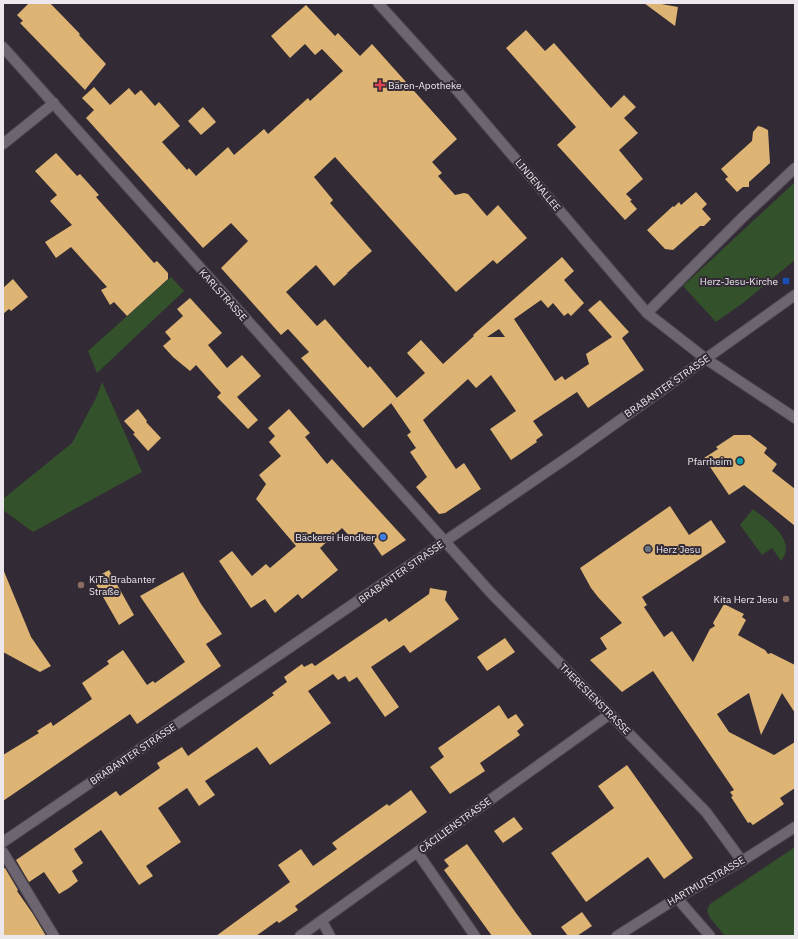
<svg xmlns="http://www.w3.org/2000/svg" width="798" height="939" font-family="'IBM Plex Sans',sans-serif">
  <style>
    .green { fill: #33512a }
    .building { fill: #ddb473; fill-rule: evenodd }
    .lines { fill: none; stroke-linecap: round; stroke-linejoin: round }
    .minor-casing { stroke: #4d464e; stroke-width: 12 }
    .secondary-casing { stroke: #4d464e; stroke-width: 12 }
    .minor { stroke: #6d6570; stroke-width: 10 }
    .secondary { stroke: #6d6570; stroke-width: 10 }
    .health-dot { fill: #e0444e; stroke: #322a35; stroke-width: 1.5 }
    .transit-dot { fill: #1a4fb4; stroke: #322a35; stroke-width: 1.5 }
    .culture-dot { fill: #0f9aa8; stroke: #322a35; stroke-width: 1.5 }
    .shop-dot { fill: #3f7fe0; stroke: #322a35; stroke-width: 1.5 }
    .worship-dot { fill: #6b7280; stroke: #322a35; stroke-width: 1.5 }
    .education-dot { fill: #8d6e63; stroke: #322a35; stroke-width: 1.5 }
    .labels { text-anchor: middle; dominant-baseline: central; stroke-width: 4; stroke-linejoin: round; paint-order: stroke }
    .poi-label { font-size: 10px; fill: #ede8ee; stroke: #322a35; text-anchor: end }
    .street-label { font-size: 10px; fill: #ede8ee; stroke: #322a35 }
  </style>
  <rect width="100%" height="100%" fill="#322a35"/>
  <!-- green -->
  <g class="green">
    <polygon points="795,182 795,260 743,303 716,322 683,286"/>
    <polygon points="171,277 184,291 97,373 88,351"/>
    <polygon points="102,382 142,472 33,532 3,510 3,499 72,443 96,398"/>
    <path d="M753 509C767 520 798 540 781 561L772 548 762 555 740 525Z"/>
    <polygon points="795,847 795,936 725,936 710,918 707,910 710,904"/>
  </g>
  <!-- building -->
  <g class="building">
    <polygon points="29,3 50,3 80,34 79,35 106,64 85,90 20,23 23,21 17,15"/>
    <polygon points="644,3 656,3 678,7 675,26"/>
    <polygon points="306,5 335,36 338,33 360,56 372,44 457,139 432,162 442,173 438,176 455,195 464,193 468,194 487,216 498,205 527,238 497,264 493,260 456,292 335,157 314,177 333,200 330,203 372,251 347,273 348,273 334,286 316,265 286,292 317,326 325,319 368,368 370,366 397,398 363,428 301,358 309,352 288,329 281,335 221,268 248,241 231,223 203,248 86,118 94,110 82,98 94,87 110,105 129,88 135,95 141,90 155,106 159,102 180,126 162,142 187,170 189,168 196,176 228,147 234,155 264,129 268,134 308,98 310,101 343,71 322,49 315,55 305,44 290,58 271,36"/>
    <polygon points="526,30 545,51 554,43 611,108 624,95 636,107 624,118 638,133 619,150 643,179 626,194 632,200 630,201 637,209 625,220 557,145 576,127 506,48"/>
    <polygon points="203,107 216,122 201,135 188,121"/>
    <polygon points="758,126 762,127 768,130 770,163 749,182 749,187 743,187 737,192 725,179 728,177 721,169 752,141 753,132"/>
    <polygon points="56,153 77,176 80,174 99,195 96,197 154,263 157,261 168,273 168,279 127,316 114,302 110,305 101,290 107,287 71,247 56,258 45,242 72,225 50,201 57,195 35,171"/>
    <polygon points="696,192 707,204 702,209 711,219 704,226 700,226 673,250 665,249 647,230 673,206 674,207 679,202 681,205"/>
    <path d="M562 257 574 271 564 280 584 303 571 316 568 313 564 316 553 303 548 308 541 300 514 319 555 381 562 376 565 380 589 364 586 354 612 337 588 310 600 300 629 332 622 338 644 370 588 408 577 392 533 421 543 435 536 440 537 442 511 460 490 429 516 411 491 375 476 388 468 379 423 420 456 469 464 463 481 489 445 513 439 514 416 487 427 477 410 452 416 448 407 435 411 432 391 403 425 373 407 353 421 340 443 364 474 336 473 335ZM499 329 505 337H487Z"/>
    <polygon points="13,279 28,297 11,311 9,309 3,314 3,288"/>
    <polygon points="190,298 222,333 208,345 227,368 242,355 261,376 237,397 258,420 248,429 217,397 221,393 196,365 190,371 173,357 163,346 171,339 165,332 183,316 177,309"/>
    <polygon points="138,409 147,421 146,422 161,438 148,451 133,434 135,433 124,421"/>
    <polygon points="289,409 310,433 305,437 327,464 332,459 406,540 382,556 366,533 355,542 342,528 320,548 338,570 302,599 298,594 275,613 265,599 251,608 219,561 232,551 252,576 266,564 270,568 296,546 256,499 266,484 259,475 281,456 269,442 275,436 268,428"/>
    <polygon points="734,435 750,435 767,448 764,453 777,464 772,471 795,489 795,526 744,485 729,495 704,458 718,449 716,447"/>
    <polygon points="670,506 689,535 711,520 726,542 642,597 647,605 644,607 664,637 672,631 693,662 710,629 715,626 713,623 724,604 744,614 742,617 746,620 738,635 765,650 768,654 771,653 795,665 795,713 782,693 761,735 749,693 717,714 729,732 774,755 795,742 795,788 780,798 784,804 753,825 750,822 748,823 731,797 733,796 730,792 734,790 653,671 622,692 590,660 607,649 600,638 622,623 598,597 591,588 580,568"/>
    <polygon points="3,569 31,637 51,666 40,672 3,652"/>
    <polygon points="109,570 134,615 119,625 93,579"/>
    <polygon points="183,572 201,604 222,634 206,644 221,666 137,724 130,714 3,801 3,755 39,733 37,731 51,722 53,726 92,699 82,683 109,664 107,661 123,650 147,685 153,681 155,683 185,662 140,596"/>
    <polygon points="430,588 447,591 445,600 459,619 410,653 404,645 371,667 399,707 385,717 357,677 349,682 345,676 338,680 333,674 308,691 331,723 270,765 257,747 205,781 215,795 199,806 187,788 158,808 181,842 146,866 153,876 139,885 101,830 74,849 83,863 72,871 78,881 69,888 59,894 44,872 29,882 16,860 116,791 120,796 160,768 157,763 182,747 188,756 274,695 272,693 287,682 284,677 302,664 304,667 312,663 315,666 386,618 389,622 429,594"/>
    <polygon points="505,638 515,652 487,671 477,657"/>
    <polygon points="499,705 508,719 516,714 524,725 517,731 520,735 480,763 485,771 450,794 430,767 444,757 438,748"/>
    <polygon points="627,765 693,858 664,879 648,857 586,902 551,853 614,808 598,786"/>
    <polygon points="411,790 427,812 295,906 298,910 279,923 277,921 256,936 216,936 290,882 278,865 301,849 313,866 337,849 332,843 387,804 389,806"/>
    <polygon points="514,817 523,829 503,843 494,831"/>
    <polygon points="467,844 516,913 533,936 492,936 479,918 444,870 449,866 444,860"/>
    <polygon points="5,868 18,890 17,891 33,914 46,936 3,936 3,869"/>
    <polygon points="582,912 592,926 577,936 568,936 561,927"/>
  </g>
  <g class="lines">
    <!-- minor casing -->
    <g class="minor-casing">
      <g id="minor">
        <polyline points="378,3 455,88 647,313 706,359 795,418"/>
        <polyline points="3,47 491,593 706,812 742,861"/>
        <polyline points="3,144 54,103"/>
        <polyline points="647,313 742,218 795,168"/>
        <polyline points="3,852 54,936"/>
        <polyline points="417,852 475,936"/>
        <polyline points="677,898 710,936"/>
        <polyline points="322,921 330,936"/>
        <polyline points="300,936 610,714"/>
        <polyline points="617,936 677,898 742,861 795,827"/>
      </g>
    </g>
    <!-- secondary casing -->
    <g class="secondary-casing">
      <polyline id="secondary" points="3,842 286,650 574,453 795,295"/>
    </g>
    <!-- minor -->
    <use href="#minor" class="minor"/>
    <!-- secondary -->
    <use href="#secondary" class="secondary"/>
  </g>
  <!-- markers -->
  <path class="health-dot" d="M378 79h4v4h4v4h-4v4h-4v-4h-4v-4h4z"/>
  <rect class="transit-dot" x="782" y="277" width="8" height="8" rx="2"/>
  <circle class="culture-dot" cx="740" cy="461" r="4"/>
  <circle class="shop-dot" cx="383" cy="537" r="4"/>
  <circle class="worship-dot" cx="648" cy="549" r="4"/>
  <g class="education-dot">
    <circle cx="81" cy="585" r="4"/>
    <circle cx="786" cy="599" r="4"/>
  </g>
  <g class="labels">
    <!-- poi labels -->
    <g class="poi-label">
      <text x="388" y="85" text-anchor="start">Bären-Apotheke</text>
      <text x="778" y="281">Herz-Jesu-Kirche</text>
      <text x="732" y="461">Pfarrheim</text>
      <text x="375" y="537">Bäckerei Hendker</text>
      <text x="656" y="549" text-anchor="start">Herz Jesu</text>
      <text x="89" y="579" text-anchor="start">KiTa Brabanter<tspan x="89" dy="12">Straße</tspan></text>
      <text x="778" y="599">Kita Herz Jesu</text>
    </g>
    <!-- street labels -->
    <g class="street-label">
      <text transform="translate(538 185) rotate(50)">LINDENALLEE</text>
      <text transform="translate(223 295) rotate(48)">KARLSTRASSE</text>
      <text transform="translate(667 386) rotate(-35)">BRABANTER STRASSE</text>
      <text transform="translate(401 572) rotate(-35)">BRABANTER STRASSE</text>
      <text transform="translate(595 699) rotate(45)">THERESIENSTRASSE</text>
      <text transform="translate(133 754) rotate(-34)">BRABANTER STRASSE</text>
      <text transform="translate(455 825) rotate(-36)">CÄCILIENSTRASSE</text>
      <text transform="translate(706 881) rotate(-30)">HARTMUTSTRASSE</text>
    </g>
  </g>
  <!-- border -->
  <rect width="798" height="939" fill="none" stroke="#ede8ee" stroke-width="8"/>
</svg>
